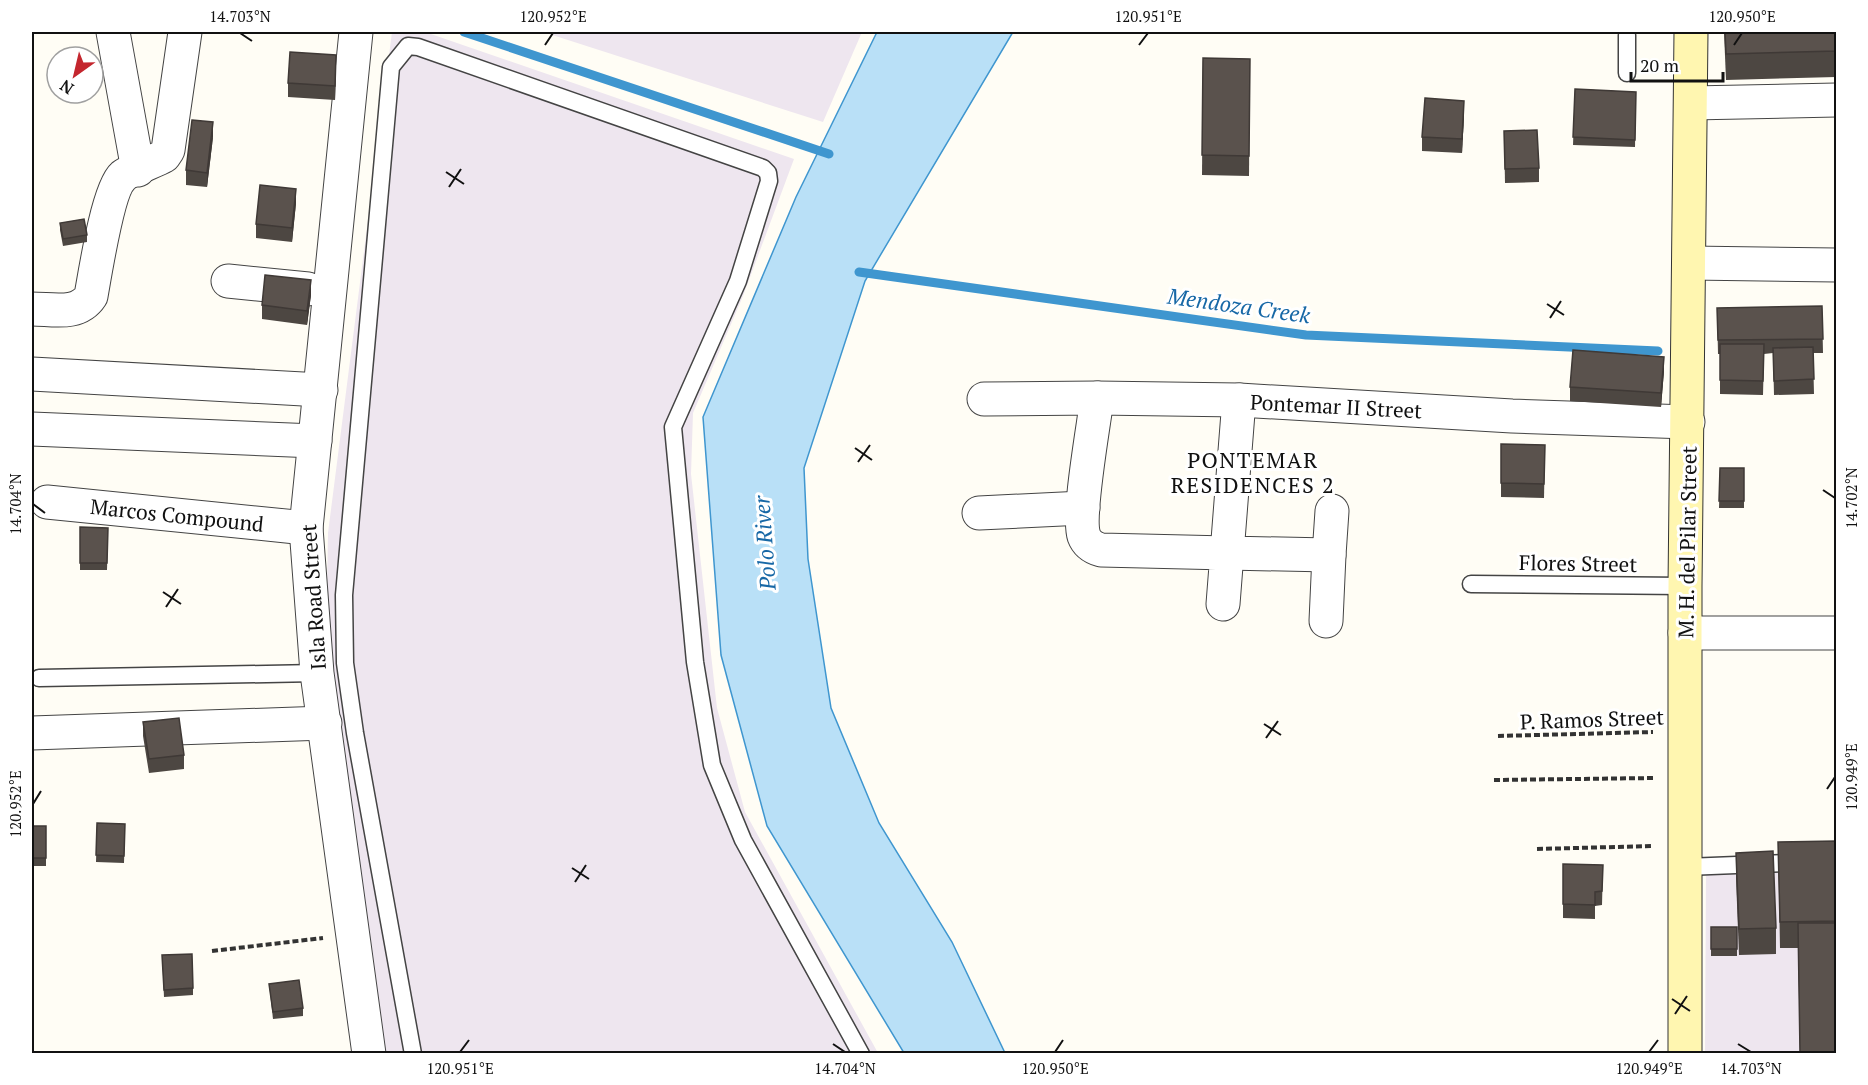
<svg xmlns="http://www.w3.org/2000/svg" width="1868" height="1085" font-family="'PT Serif',serif">
  <style>
    .industrial { fill: #eee6ef }
    .water { fill: #b9e0f7; stroke: #3f96cf; stroke-width: 1.5 }
    .lines { fill: none; stroke-linecap: round; stroke-linejoin: round }
    .stream { stroke: #3f96cf; stroke-width: 9 }
    .lane-casing { stroke: #444; stroke-width: 19 }
    .street-casing { stroke: #444; stroke-width: 35 }
    .secondary-casing { stroke: #333; stroke-width: 35 }
    .path { stroke: #333; stroke-width: 4; stroke-dasharray: 6 3; stroke-linecap: butt }
    .lane { stroke: #fff; stroke-width: 16 }
    .street { stroke: #fff; stroke-width: 33 }
    .secondary { stroke: #fff6b0; stroke-width: 33 }
    .wall { fill: #4d4742 }
    .shaded-wall { fill: #3f3936 }
    .building { fill: #5a524d; stroke: #3f3936; stroke-width: 1.5 }
    .ticks { fill: none; stroke: #111; stroke-width: 2 }
    .labels { text-anchor: middle; dominant-baseline: central; stroke-width: 6; stroke-linejoin: round; paint-order: stroke }
    .street-label { font-size: 21px; fill: #111; stroke: #fff }
    .water-label { font-size: 22px; font-style: italic; fill: #1768a6; stroke: #fff }
    .neighbourhood-label { font-size: 22px; letter-spacing: 1.5px; fill: #111; stroke: #fff }
    .neatline { fill: none; stroke: #111; stroke-width: 2 }
    .ticks-label { font-size: 15px; text-anchor: middle; fill: #111 }
  </style>
  <rect width="100%" height="100%" fill="#fffdf5"/>
  <!-- industrial -->
  <g class="industrial">
    <polygon points="392,32 425,32 794,159 743,296 693,413 691,474 717,708 745,812 878,1053 384,1053 326,641 328,533"/>
    <polygon points="543,32 862,32 823,122"/>
    <polygon points="1836,867 1836,1053 1705,1054 1706,869"/>
  </g>
  <!-- water -->
  <polygon class="water" points="877,32 1013,32 865,281 804,468 808,559 831,708 879,823 952,942 1005,1053 904,1053 767,826 721,655 703,417 796,197"/>
  <g class="lines">
    <!-- stream -->
    <g class="stream">
      <polyline points="464,32 829,154"/>
      <polyline points="859,272 1306,335 1658,351"/>
    </g>
    <!-- lane casing -->
    <g class="lane-casing">
      <g id="lane">
        <polyline points="1627,73 1627,35"/>
        <polyline points="1471,584 1685,586"/>
        <polyline points="39,678 317,673"/>
        <polyline points="1686,867 1836,861"/>
        <polyline points="413,1054 355,733 345,663 344,595 391,67 408,46 418,47 763,168 768,173 769,181 738,281 673,427 695,662 712,765 743,840 861,1054"/>
      </g>
    </g>
    <!-- street casing -->
    <g class="street-casing">
      <g id="street">
        <polyline points="113,32 138,170"/>
        <polyline points="356,32 306,528 317,673 369,1054"/>
        <polyline points="1691,103 1836,100"/>
        <polyline points="1690,263 1836,265"/>
        <polyline points="228,281 308,289"/>
        <path d="M32 309C53 309 78 316 91 296 95 274 108 189 123 176 128 171 155 161 164 156L168 150 185 32"/>
        <polyline points="32,374 321,390"/>
        <path d="M1097 398C1094 424 1077 516 1084 536 1087 544 1094 548 1101 550L1227 553 1223 604"/>
        <polyline points="984,399 1097,398 1239,400 1512,416 1688,422"/>
        <polyline points="1239,400 1227,553 1329,555 1332,511"/>
        <polyline points="32,429 315,441"/>
        <polyline points="47,502 306,528"/>
        <polyline points="979,513 1083,508"/>
        <polyline points="1326,621 1329,555"/>
        <polyline points="1685,633 1836,633"/>
        <polyline points="32,733 325,723"/>
      </g>
    </g>
    <!-- secondary casing -->
    <g class="secondary-casing">
      <polyline id="secondary" points="1685,1054 1685,586 1691,32"/>
    </g>
    <!-- path -->
    <g class="path">
      <polyline points="1498,736 1653,732"/>
      <polyline points="1494,780 1655,778"/>
      <polyline points="1537,849 1653,846"/>
      <polyline points="212,951 323,938"/>
    </g>
    <!-- lane -->
    <use href="#lane" class="lane"/>
    <!-- street -->
    <use href="#street" class="street"/>
    <!-- secondary -->
    <use href="#secondary" class="secondary"/>
  </g>
  <!-- wall -->
  <g class="wall">
    <polygon points="1724,32 1836,32 1836,77 1726,80"/>
    <polygon points="1203,58 1250,59 1249,176 1202,175"/>
    <polygon points="336,69 335,100 288,97 288,83"/>
    <polygon points="1575,89 1636,92 1635,147 1573,145"/>
    <polygon points="1464,115 1462,153 1422,151 1422,137"/>
    <polygon points="1504,131 1539,168 1539,182 1505,183"/>
    <polygon points="213,137 207,187 186,185 186,170"/>
    <polygon points="296,203 292,242 256,238 256,224"/>
    <polygon points="60,223 87,235 87,242 63,246 60,230"/>
    <polygon points="311,295 307,325 262,319 262,305"/>
    <polygon points="1822,306 1823,353 1813,353 1814,394 1774,395 1773,353 1764,354 1763,395 1720,394 1720,354 1718,354 1717,308"/>
    <polygon points="1664,371 1661,407 1570,401 1570,387"/>
    <polygon points="1501,444 1545,445 1544,498 1501,497"/>
    <polygon points="1720,468 1744,468 1744,508 1719,508"/>
    <polygon points="80,527 108,528 107,570 80,570"/>
    <polygon points="143,722 184,755 184,769 149,773 143,736"/>
    <polygon points="97,823 125,824 124,863 96,862"/>
    <rect x="32" y="826" width="14" height="40"/>
    <polygon points="1836,841 1836,1053 1800,1053 1798,948 1780,948 1778,842"/>
    <polygon points="1736,853 1776,928 1776,954 1739,955 1736,879"/>
    <polygon points="1563,864 1603,865 1602,905 1595,906 1595,919 1563,918"/>
    <polygon points="1711,927 1737,949 1737,956 1711,956"/>
    <polygon points="162,955 193,988 193,995 164,997"/>
    <polygon points="269,984 303,1008 303,1016 273,1019"/>
  </g>
  <!-- shaded-wall -->
  <g class="shaded-wall">
    <polygon points="336,55 336,69 335,100 335,86"/>
    <polygon points="1464,101 1464,115 1462,153 1462,139"/>
    <polygon points="213,122 213,137 207,187 207,173"/>
    <polygon points="296,189 296,203 292,242 292,228"/>
    <polygon points="311,280 311,295 307,325 307,311"/>
    <polygon points="1664,357 1664,371 1661,407 1661,393"/>
  </g>
  <!-- building -->
  <g class="building">
    <polygon points="1725,32 1836,32 1836,51 1726,54"/>
    <polygon points="290,52 336,55 335,86 288,83"/>
    <polygon points="1203,58 1250,59 1249,156 1202,155"/>
    <polygon points="1575,89 1636,92 1635,140 1573,137"/>
    <polygon points="1425,98 1464,101 1462,139 1422,137"/>
    <polygon points="192,120 213,122 207,173 186,170"/>
    <polygon points="1537,130 1539,168 1505,169 1504,131"/>
    <polygon points="260,185 296,189 292,228 256,224"/>
    <polygon points="84,219 87,235 63,239 60,223"/>
    <polygon points="265,275 311,280 307,311 262,305"/>
    <polygon points="1822,306 1823,339 1718,340 1717,308"/>
    <polygon points="1720,344 1764,344 1763,381 1720,380"/>
    <polygon points="1813,347 1814,379 1774,381 1773,348"/>
    <polygon points="1573,350 1664,357 1661,393 1570,387"/>
    <polygon points="1501,444 1545,445 1544,484 1501,483"/>
    <polygon points="1720,468 1744,468 1744,501 1719,501"/>
    <polygon points="80,527 108,528 107,563 80,563"/>
    <polygon points="179,718 184,755 149,759 143,722"/>
    <polygon points="97,823 125,824 124,856 96,855"/>
    <rect x="32" y="826" width="14" height="32"/>
    <polygon points="1836,841 1836,921 1780,922 1778,842"/>
    <polygon points="1773,851 1776,928 1739,929 1736,853"/>
    <polygon points="1563,864 1603,865 1602,891 1595,892 1595,905 1563,904"/>
    <polygon points="1798,923 1836,923 1836,1053 1800,1053"/>
    <rect x="1711" y="927" width="26" height="22"/>
    <polygon points="192,954 193,988 164,990 162,955"/>
    <polygon points="299,980 303,1008 273,1012 269,984"/>
  </g>
  <!-- ticks -->
  <path class="ticks" d="M240 33 252 41M545 45 553 33M1139 45 1148 33M1734 45 1742 33M446 172 464 184M449 187 461 169M1547 304 1564 315M1550 318 1561 301M855 448 872 460M858 462 870 445M1823 490 1835 498M33 504 45 513M163 592 181 604M166 607 178 589M1264 724 1281 735M1266 738 1278 721M1827 789 1835 777M33 804 41 791M572 868 589 879M575 882 586 865M1672 999 1690 1011M1675 1014 1687 996M833 1044 845 1052M1738 1044 1751 1052M460 1052 469 1040M1055 1052 1063 1040M1649 1052 1658 1040"/>
  <g class="labels">
    <!-- street labels -->
    <g class="street-label">
      <text transform="translate(1336 406) rotate(3)">Pontemar II Street</text>
      <text transform="translate(177 515) rotate(6)">Marcos Compound</text>
      <text transform="translate(1687 542) rotate(-89)">M. H. del Pilar Street</text>
      <text transform="translate(1578 563) rotate(1)">Flores Street</text>
      <text transform="translate(313 597) rotate(-94)">Isla Road Street</text>
      <text transform="translate(1592 719) rotate(-2)">P. Ramos Street</text>
    </g>
    <!-- water labels -->
    <g class="water-label">
      <text transform="translate(1239 305) rotate(8)">Mendoza Creek</text>
      <text transform="translate(764 543) rotate(-94)">Polo River</text>
    </g>
    <!-- neighbourhood labels -->
    <g class="neighbourhood-label">
      <text x="1253" y="459">PONTEMAR<tspan x="1253" dy="25">RESIDENCES 2</tspan></text>
    </g>
  </g>
  <!-- border -->
  <rect width="1868" height="1085" fill="none" stroke="#ffffff" stroke-width="66"/>
  <!-- north arrow -->
  <g transform="translate(75 75) rotate(214)"><circle r="28" fill="#ffffff" stroke="#a0a0a0" stroke-width="1.5"/>
  <path d="M0-4.5L10 22L0 15L-10 22Z" fill="#c4262e"/>
  <text y="-9" font-size="16" font-weight="bold" text-anchor="middle" fill="#111111">N</text>
  </g>
  <!-- scale -->
  <path d="M1631 72v9h92v-9" fill="none" stroke="#111111" stroke-width="3"/>
  <text x="1640" y="72" font-size="18" fill="#111111" stroke="#ffffff" stroke-width="4.5" paint-order="stroke">20 m</text>
  <rect x="33" y="33" width="1802" height="1019" class="neatline"/>
  <g class="ticks-label">
    <text x="240" y="22">14.703°N</text>
    <text x="553" y="22">120.952°E</text>
    <text x="1148" y="22">120.951°E</text>
    <text x="1742" y="22">120.950°E</text>
    <text transform="translate(1852 498) rotate(-90)" y="5">14.702°N</text>
    <text transform="translate(16 504) rotate(-90)" y="5">14.704°N</text>
    <text transform="translate(1852 777) rotate(-90)" y="5">120.949°E</text>
    <text transform="translate(16 804) rotate(-90)" y="5">120.952°E</text>
    <text x="460" y="1074">120.951°E</text>
    <text x="845" y="1074">14.704°N</text>
    <text x="1055" y="1074">120.950°E</text>
    <text x="1649" y="1074">120.949°E</text>
    <text x="1751" y="1074">14.703°N</text>
  </g>
</svg>
